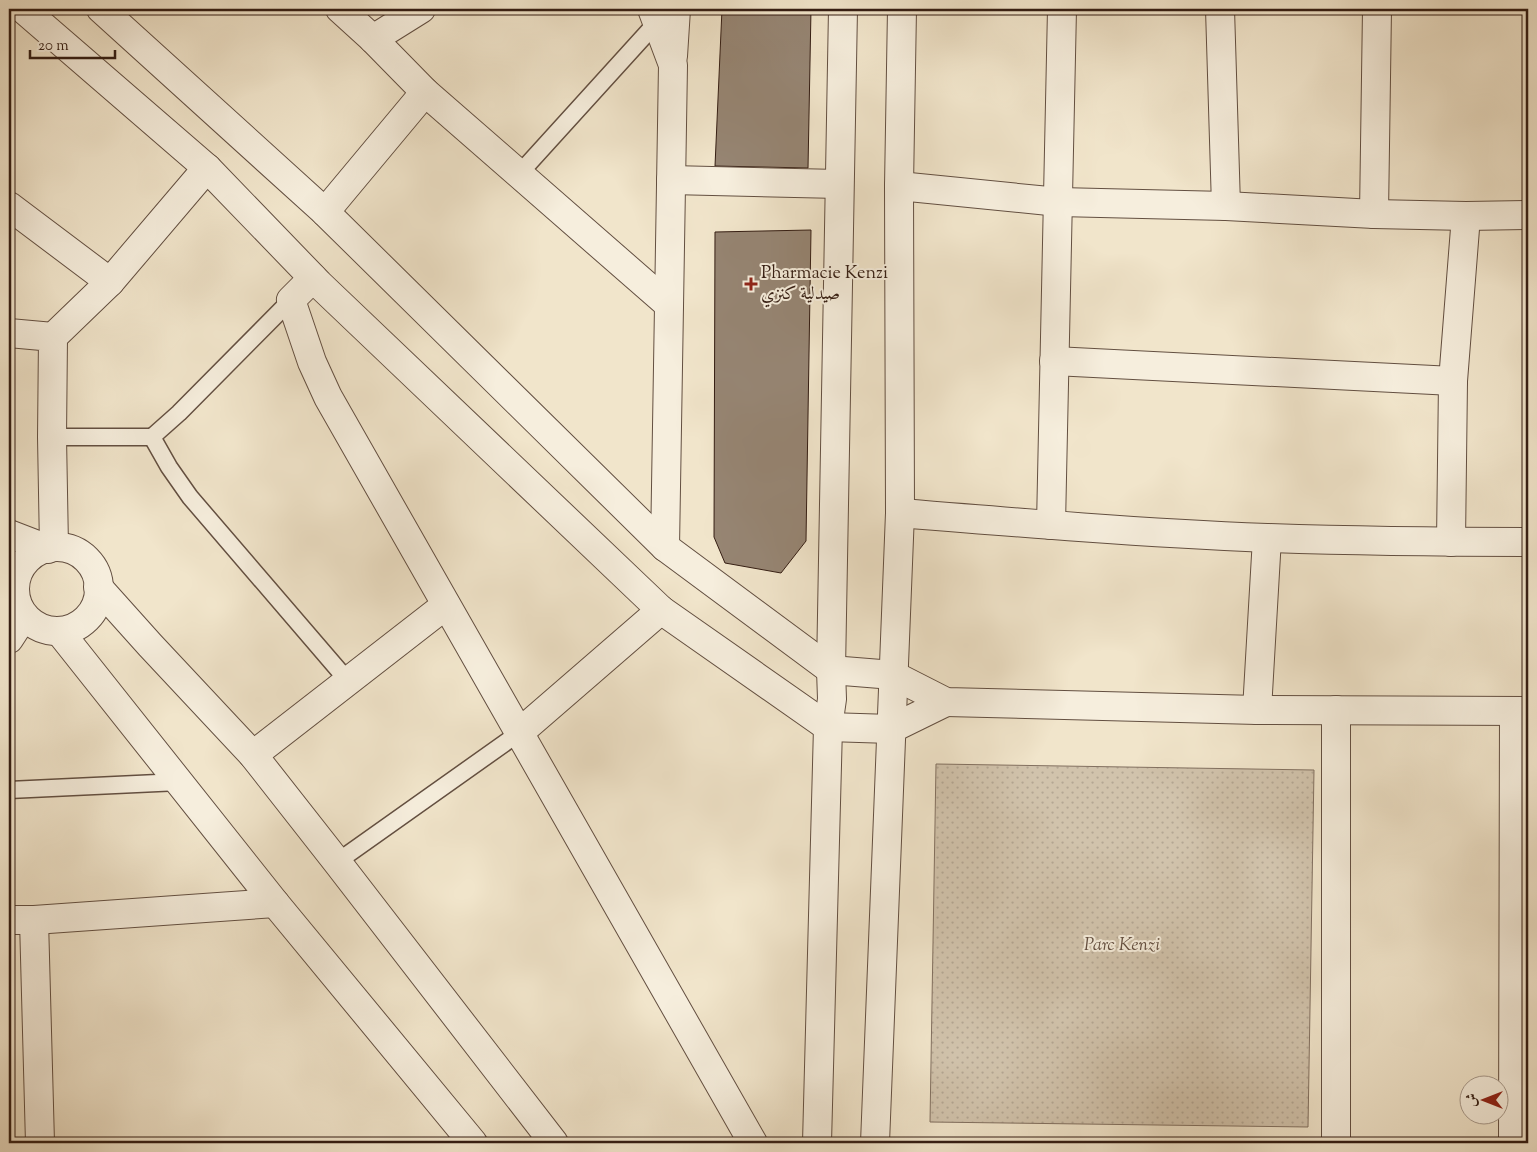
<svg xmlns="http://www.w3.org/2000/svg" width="1537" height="1152" font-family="'Sorts Mill Goudy',Amiri,serif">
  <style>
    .park { fill: url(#park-dots); stroke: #827060 }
    .building { fill: #968573; stroke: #341d13 }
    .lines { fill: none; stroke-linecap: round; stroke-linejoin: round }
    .service-casing { stroke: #634f41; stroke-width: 19 }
    .minor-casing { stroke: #634f41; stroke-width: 30 }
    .tertiary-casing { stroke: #634f41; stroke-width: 30 }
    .service { stroke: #f6eedd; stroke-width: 16 }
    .minor { stroke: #f6eedd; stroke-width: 28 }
    .tertiary { stroke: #f6eedd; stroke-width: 28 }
    .poi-dot { fill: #8f2418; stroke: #f6eedd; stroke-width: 2 }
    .labels { text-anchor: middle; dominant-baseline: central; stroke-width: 4; stroke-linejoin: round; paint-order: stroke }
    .poi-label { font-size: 18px; fill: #341d13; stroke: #f6eedd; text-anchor: start }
    .park-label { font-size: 18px; font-style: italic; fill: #634f41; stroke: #f6eedd }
  </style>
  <defs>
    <pattern id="park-dots" width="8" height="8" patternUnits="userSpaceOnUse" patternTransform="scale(1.25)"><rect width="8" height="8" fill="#d1c3ac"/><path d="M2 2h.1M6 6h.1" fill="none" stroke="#b4a793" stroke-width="1.8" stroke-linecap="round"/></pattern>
  </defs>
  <rect width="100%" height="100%" fill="#f1e5cb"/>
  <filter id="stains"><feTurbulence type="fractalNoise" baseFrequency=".004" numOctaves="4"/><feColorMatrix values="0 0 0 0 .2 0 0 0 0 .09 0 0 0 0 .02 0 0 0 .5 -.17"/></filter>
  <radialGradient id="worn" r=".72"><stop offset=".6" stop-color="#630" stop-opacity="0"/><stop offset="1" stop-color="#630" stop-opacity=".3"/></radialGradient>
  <!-- park -->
  <polygon class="park" points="936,764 1314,770 1308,1127 930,1122"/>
  <!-- building -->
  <g class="building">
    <polygon points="722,9 811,9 808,168 715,166"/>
    <polygon points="811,230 806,541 781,573 725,563 714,537 715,232"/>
  </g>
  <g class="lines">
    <!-- service casing -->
    <g class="service-casing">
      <g id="service">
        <polyline points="519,174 657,22"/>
        <polyline points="291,300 179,413 152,437 169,467 190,497 348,681"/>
        <polyline points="52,437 152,437"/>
        <polyline points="9,790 179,782"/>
        <polyline points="337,862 519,733"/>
      </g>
    </g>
    <!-- minor casing -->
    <g class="minor-casing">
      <g id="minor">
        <polyline points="23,9 207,168 319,284 661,610 828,727 891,729 946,702"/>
        <polyline points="101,9 325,212 665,547 831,670 893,675 946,702 1257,710 1528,711"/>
        <polyline points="652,9 673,65 665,547"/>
        <polyline points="1220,9 1226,206"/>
        <polyline points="373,39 421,9"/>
        <polyline points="673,56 676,9"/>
        <polyline points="425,92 669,305"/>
        <polyline points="671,180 839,184"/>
        <polyline points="899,186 1059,202 1226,206 1374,214 1466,216 1528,215"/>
        <polyline points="9,206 110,282"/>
        <polyline points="325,212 425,92 373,39 340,9"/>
        <polyline points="1374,214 1377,9"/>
        <polyline points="313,278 291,300 312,362 328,397 753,1143"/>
        <polyline points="9,333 53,337 52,437 54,547"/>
        <polyline points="53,337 110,282 207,168"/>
        <polyline points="1054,361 1453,381"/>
        <path d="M900 513C1022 523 1144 533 1267 538 1354 541 1441 542 1528 542"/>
        <polyline points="1051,525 1062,9"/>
        <polyline points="9,534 48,549"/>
        <polyline points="1451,542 1453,381 1466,216"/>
        <circle cx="57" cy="589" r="42"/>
        <polyline points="98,587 150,645 253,755 337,862 554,1143"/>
        <polyline points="59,631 275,903 473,1143"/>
        <polyline points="9,639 24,616"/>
        <polyline points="1257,710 1267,538"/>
        <polyline points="1336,710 1336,1143"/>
        <polyline points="519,733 661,610"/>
        <polyline points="253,755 446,605"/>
        <polyline points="9,920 34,920 275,903"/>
        <polyline points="34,920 40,1143"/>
        <polyline points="1513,1143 1514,711"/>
      </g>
    </g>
    <!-- tertiary casing -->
    <g class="tertiary-casing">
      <g id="tertiary">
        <polyline points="817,1143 828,727 832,699 831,670 843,9"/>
        <polyline points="875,1143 900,513 899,186 902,9"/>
      </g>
    </g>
    <!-- service -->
    <use href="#service" class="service"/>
    <!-- minor -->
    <use href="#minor" class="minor"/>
    <!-- tertiary -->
    <use href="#tertiary" class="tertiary"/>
  </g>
  <!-- markers -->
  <path class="poi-dot" d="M748.5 276.5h5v5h5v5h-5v5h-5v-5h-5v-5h5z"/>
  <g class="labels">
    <!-- poi labels -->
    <g class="poi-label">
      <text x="761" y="274">Pharmacie Kenzi<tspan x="761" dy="21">صيدلية كنزي</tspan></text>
    </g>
    <!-- park labels -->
    <g class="park-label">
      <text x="1122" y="946">Parc Kenzi</text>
    </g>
  </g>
  <!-- margin -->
  <rect width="1537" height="1152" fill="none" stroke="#f1e5cb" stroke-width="30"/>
  <rect x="10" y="10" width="1517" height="1132" fill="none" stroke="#341d13" stroke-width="2.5"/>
  <rect x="15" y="15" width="1507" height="1122" fill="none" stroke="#341d13"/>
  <!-- north arrow -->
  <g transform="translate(1484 1100) rotate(270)"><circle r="24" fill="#f6eedd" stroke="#a89a8c"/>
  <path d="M0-4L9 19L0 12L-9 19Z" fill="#8f2418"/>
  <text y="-8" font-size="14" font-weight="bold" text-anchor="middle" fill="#341d13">ش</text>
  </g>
  <!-- scale -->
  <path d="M30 50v8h85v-8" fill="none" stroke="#341d13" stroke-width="2.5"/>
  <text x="38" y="50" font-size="15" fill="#341d13" stroke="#f6eedd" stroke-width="4" paint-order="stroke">20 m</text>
  <rect width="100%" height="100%" filter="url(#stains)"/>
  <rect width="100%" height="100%" fill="url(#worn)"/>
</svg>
